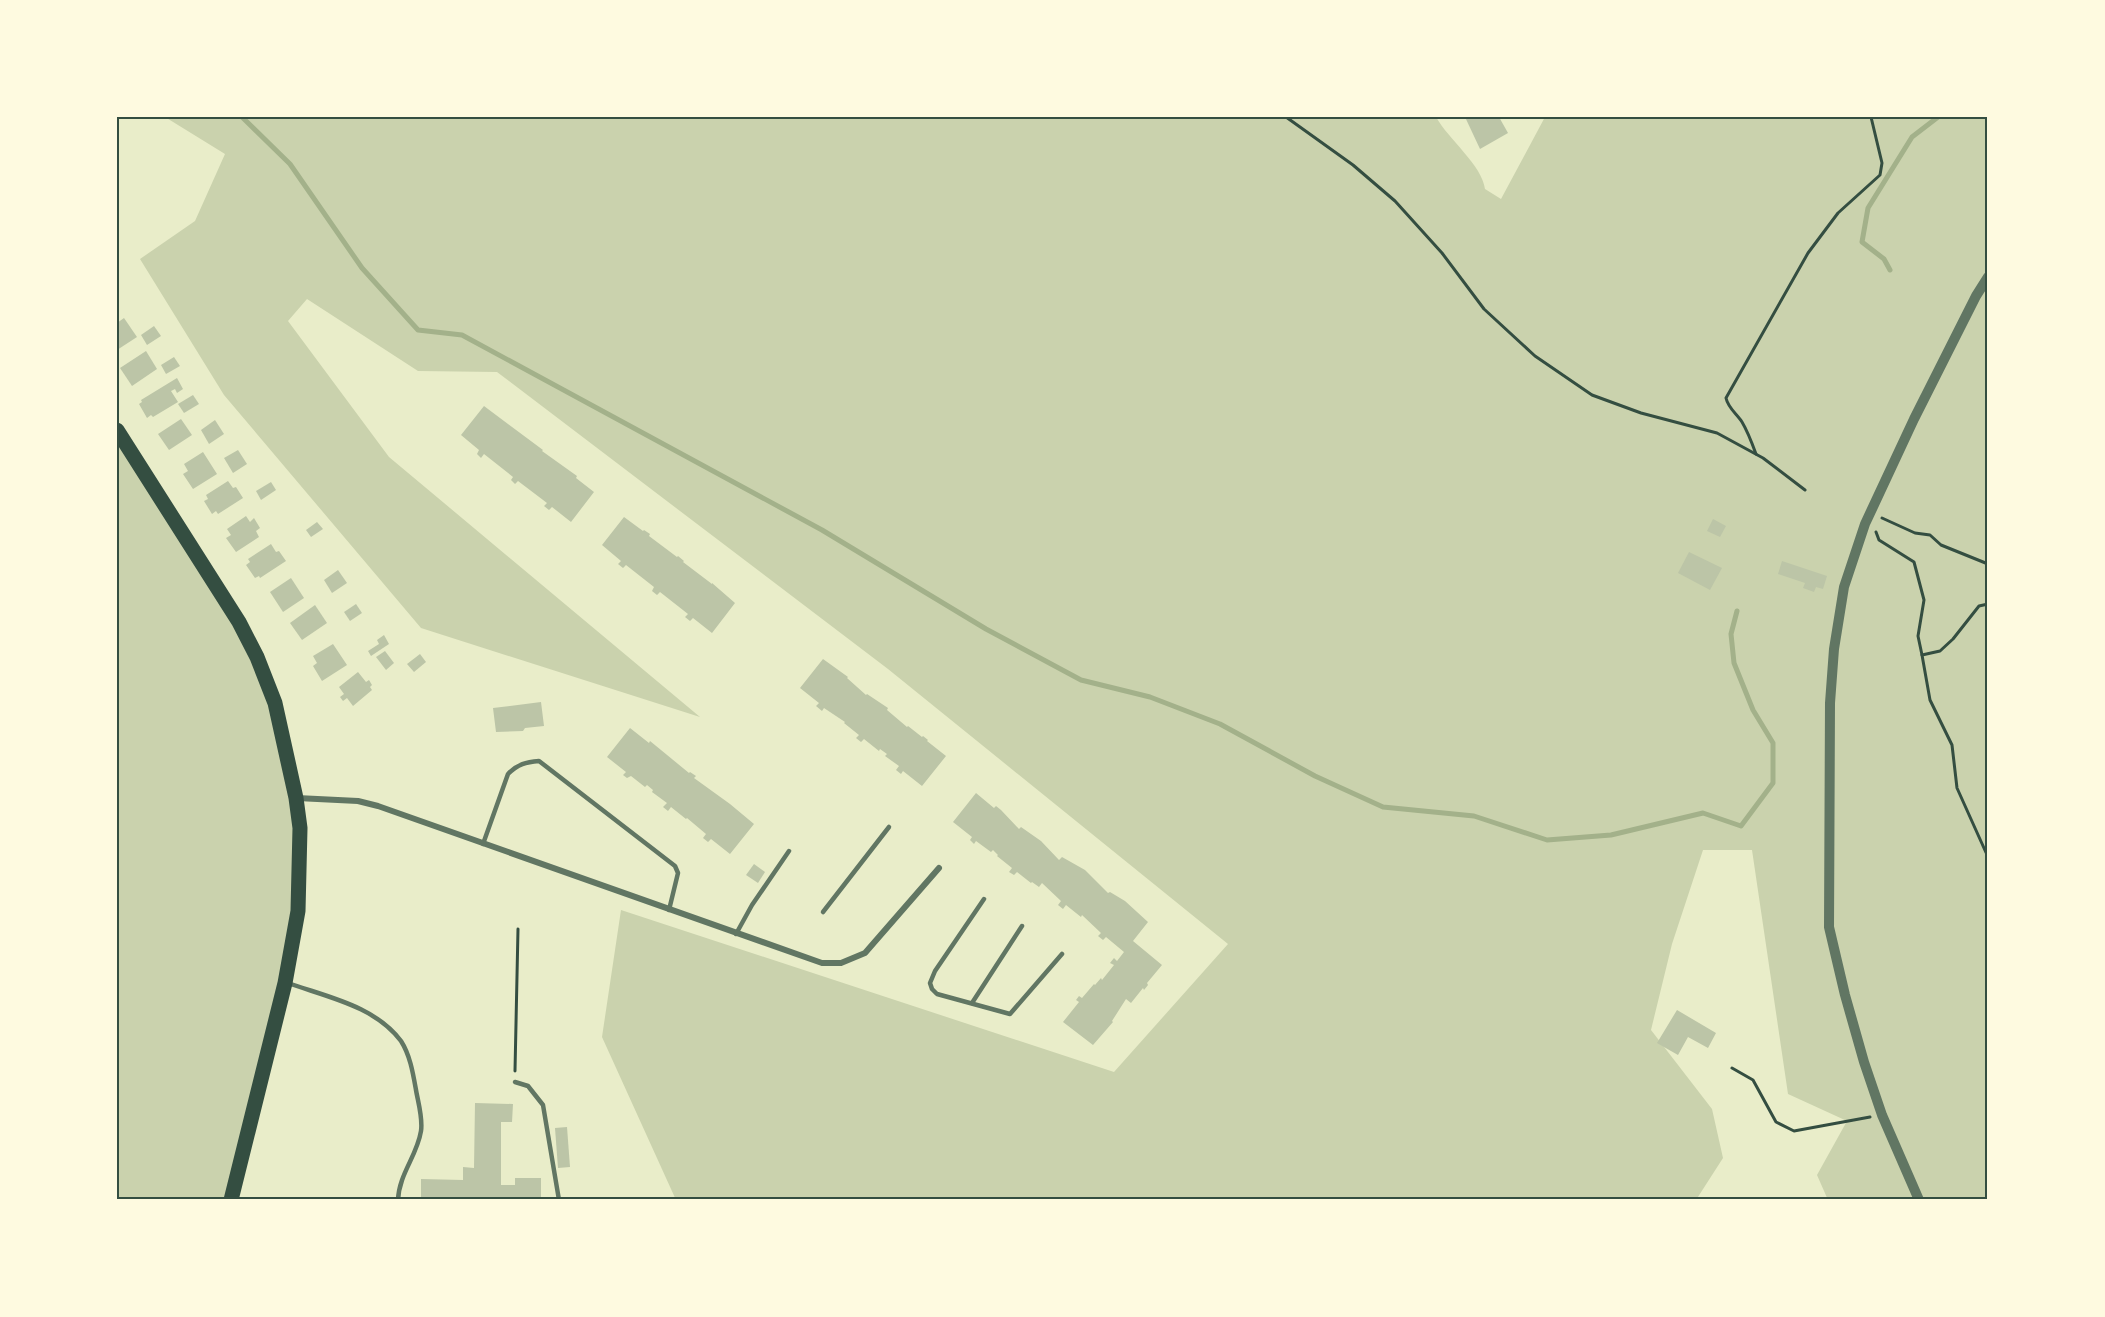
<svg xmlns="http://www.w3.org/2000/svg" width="2105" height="1317" font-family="'Source Serif 4',serif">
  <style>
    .green { fill: #cad2ad }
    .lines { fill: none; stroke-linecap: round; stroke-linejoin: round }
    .stream { stroke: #a3b18a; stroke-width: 5 }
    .building { fill: #bcc5a7 }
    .path { stroke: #344e41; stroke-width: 3 }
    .service { stroke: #617663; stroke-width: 4.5 }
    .minor { stroke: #617663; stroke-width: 6 }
    .tertiary { stroke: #617663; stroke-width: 10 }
    .primary { stroke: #344e41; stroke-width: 15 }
    .neatline { fill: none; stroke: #344e41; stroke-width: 2 }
  </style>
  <rect width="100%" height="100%" fill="#e9edc9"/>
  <!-- green -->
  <g class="green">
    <path d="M165 117H1436C1449 140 1482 165 1485 189L1501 199 1545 117H1988V1200H1828L1817 1175 1847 1121 1788 1094 1752 850H1703L1672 944 1651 1030 1712 1109 1723 1158 1696 1200H676L602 1037 621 910 1114 1072 1228 944 888 669 497 372 418 371 307 299 288 321 389 457 700 717 421 628 224 395 140 259 195 221 225 154Z"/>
    <polygon points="117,430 257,657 296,798 298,911 231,1200 117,1200"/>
  </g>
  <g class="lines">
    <!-- stream -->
    <g class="stream">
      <polyline points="242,117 290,164 362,268 418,330 462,335 822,530 986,629 1081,680 1150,697 1220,724 1315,776 1383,807 1474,816 1547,840 1611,835 1703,813 1741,826 1773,783 1773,743 1753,710 1734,663 1731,634 1737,611"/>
      <polyline points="1890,270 1884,259 1862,242 1868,208 1912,137 1938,117"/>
    </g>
  </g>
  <!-- building -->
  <g class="building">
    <polygon points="1465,117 1499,117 1508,133 1480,149"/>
    <polygon points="124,318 137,337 117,350 117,323"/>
    <polygon points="154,326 161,336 147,345 141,335"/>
    <polygon points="146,351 157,369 132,386 120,368"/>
    <polygon points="174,357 180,366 166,374 161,365"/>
    <polygon points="177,378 183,389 177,393 175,389 171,391 178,402 153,417 151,415 147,418 139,404 142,402 141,400"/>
    <polygon points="193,395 199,404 184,413 178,404"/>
    <polygon points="484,406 543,450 542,451 577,476 576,478 594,492 571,522 552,507 549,510 544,506 547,503 518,481 515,484 511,480 513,477 484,454 481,458 477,454 479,450 461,435"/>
    <polygon points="181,419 192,435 169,450 158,434"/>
    <polygon points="215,420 224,434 209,444 201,430"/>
    <polygon points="238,450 247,464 233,473 224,458"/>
    <polygon points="203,452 217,474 193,489 183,474 188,471 184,464"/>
    <polygon points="228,481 233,488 236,487 243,498 218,514 216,511 212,514 204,501 208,499 206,495"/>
    <polygon points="271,482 276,490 261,500 256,491"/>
    <polygon points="246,516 250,522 254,518 260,528 256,531 259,537 236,552 226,538 231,535 227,529"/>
    <polygon points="624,517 643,531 644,530 650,534 649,536 677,557 678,556 684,561 683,562 712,584 712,583 735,603 712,633 693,618 690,621 685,617 688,614 660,592 657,595 652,591 654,587 626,565 623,568 618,564 621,561 602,545"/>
    <polygon points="1713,519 1726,526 1720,537 1707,531"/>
    <polygon points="317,522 323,529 311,537 306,530"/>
    <polygon points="271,544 276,552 279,551 286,561 260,578 259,576 255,578 246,565 250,562 248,559"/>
    <polygon points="1689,552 1722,568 1710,590 1678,573"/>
    <polygon points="1782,561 1827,576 1823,589 1816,587 1814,592 1803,588 1805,583 1778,574"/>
    <polygon points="338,570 347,583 332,593 324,580"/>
    <polygon points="291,578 304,598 283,612 270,592"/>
    <polygon points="356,604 362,613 350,621 344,612"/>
    <polygon points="315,605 327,623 302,640 290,623"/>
    <polygon points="384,635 389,644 371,656 368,651 379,644 377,640"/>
    <polygon points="333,644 347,665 322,681 313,666 317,663 313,656"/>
    <polygon points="385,651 394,663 386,670 376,657"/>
    <polygon points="420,654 426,662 414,672 407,664"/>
    <polygon points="823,659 848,677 847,678 866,695 867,694 888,708 887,710 907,727 908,726 922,737 923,736 928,740 927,741 946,756 922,786 903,771 901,774 896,770 899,766 885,756 887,754 880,749 879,751 864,739 861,742 856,738 859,735 844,723 845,722 824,708 822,711 816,706 819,703 800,688"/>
    <polygon points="358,672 366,682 369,680 372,685 370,687 372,690 353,706 347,698 343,701 340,697 344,694 339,687"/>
    <polygon points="541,702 544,726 525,728 523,731 496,732 493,708"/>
    <polygon points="630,728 649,743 650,741 689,773 690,772 696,776 694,778 730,804 754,824 730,854 711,839 708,842 703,838 706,834 687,818 686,819 671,807 668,811 663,807 667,803 652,792 653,790 647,785 645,787 631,776 627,778 623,775 626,772 607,757"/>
    <polygon points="976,793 994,808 996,806 1001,810 1019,829 1021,827 1041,841 1059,860 1062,857 1085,870 1108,893 1110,892 1125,901 1148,922 1133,941 1162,965 1147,983 1148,985 1144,990 1143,988 1131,1003 1126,999 1112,1021 1113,1022 1093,1045 1063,1022 1079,1002 1076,1000 1079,996 1082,998 1094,984 1095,985 1101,978 1102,980 1114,965 1110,963 1114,958 1117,961 1124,952 1106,937 1103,940 1098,936 1101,933 1082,915 1081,917 1066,905 1063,909 1058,905 1061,901 1042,883 1039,887 1032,882 1031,883 1017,872 1014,875 1009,872 1012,868 997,856 998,855 993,850 991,852 976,841 974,844 970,840 972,837 953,822"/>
    <polygon points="754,864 765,872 758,883 746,875"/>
    <polygon points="1677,1010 1716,1033 1708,1048 1688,1037 1678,1055 1657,1043"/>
    <polygon points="475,1103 513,1104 512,1122 501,1122 501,1185 515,1185 515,1178 541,1178 541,1200 421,1200 421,1179 463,1180 463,1167 474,1168"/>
    <polygon points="567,1127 570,1167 558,1168 555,1128"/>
  </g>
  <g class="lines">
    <!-- path -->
    <g class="path">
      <polyline points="1286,117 1353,165 1395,201 1442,253 1484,309 1535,356 1592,395 1641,413 1717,433 1763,458 1805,490"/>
      <path d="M1756 454C1752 443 1748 432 1742 422 1737 414 1728 408 1726 398L1808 253 1838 213 1880 175 1882 163 1871 117"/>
      <polyline points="1882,518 1915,533 1930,535 1941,545 1988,564"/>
      <polyline points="1876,532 1879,540 1914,562 1924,600 1918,636 1922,655"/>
      <polyline points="1988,604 1979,606 1953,639 1940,651 1922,655 1930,700 1952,745 1957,788 1988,857"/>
      <polyline points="1732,1068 1753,1080 1776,1122 1794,1131 1870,1117"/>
      <polyline points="515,1071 518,929"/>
    </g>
    <!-- service -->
    <g class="service">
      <path d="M483 844 508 774C518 764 526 762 539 761L675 866 678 873 669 910"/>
      <polyline points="984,899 935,971 930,983 932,989 937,994 1010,1014 1062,954"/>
      <polyline points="823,912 889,827"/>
      <polyline points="736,934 752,905 789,851"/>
      <path d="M288 983C327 997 375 1006 401 1041 410 1055 413 1073 416 1090 418 1102 423 1118 421 1131 417 1156 399 1174 398 1200"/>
      <polyline points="972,1003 1022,926"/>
      <polyline points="515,1082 528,1086 543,1105 559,1200"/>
    </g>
    <!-- minor -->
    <polyline class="minor" points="297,798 358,801 378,806 822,963 841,963 865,953 939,868"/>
    <!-- tertiary -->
    <polyline class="tertiary" points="1919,1200 1882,1115 1864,1062 1845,995 1829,927 1830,703 1834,649 1844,587 1865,524 1914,419 1976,296 1988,277"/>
    <!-- primary -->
    <polyline class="primary" points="117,430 239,622 257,657 275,703 296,798 300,828 298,911 285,983 231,1200"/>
  </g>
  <!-- border -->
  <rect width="2105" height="1317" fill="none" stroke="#fefae0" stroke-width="237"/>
  <rect x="118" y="118" width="1868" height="1080" class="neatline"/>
</svg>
